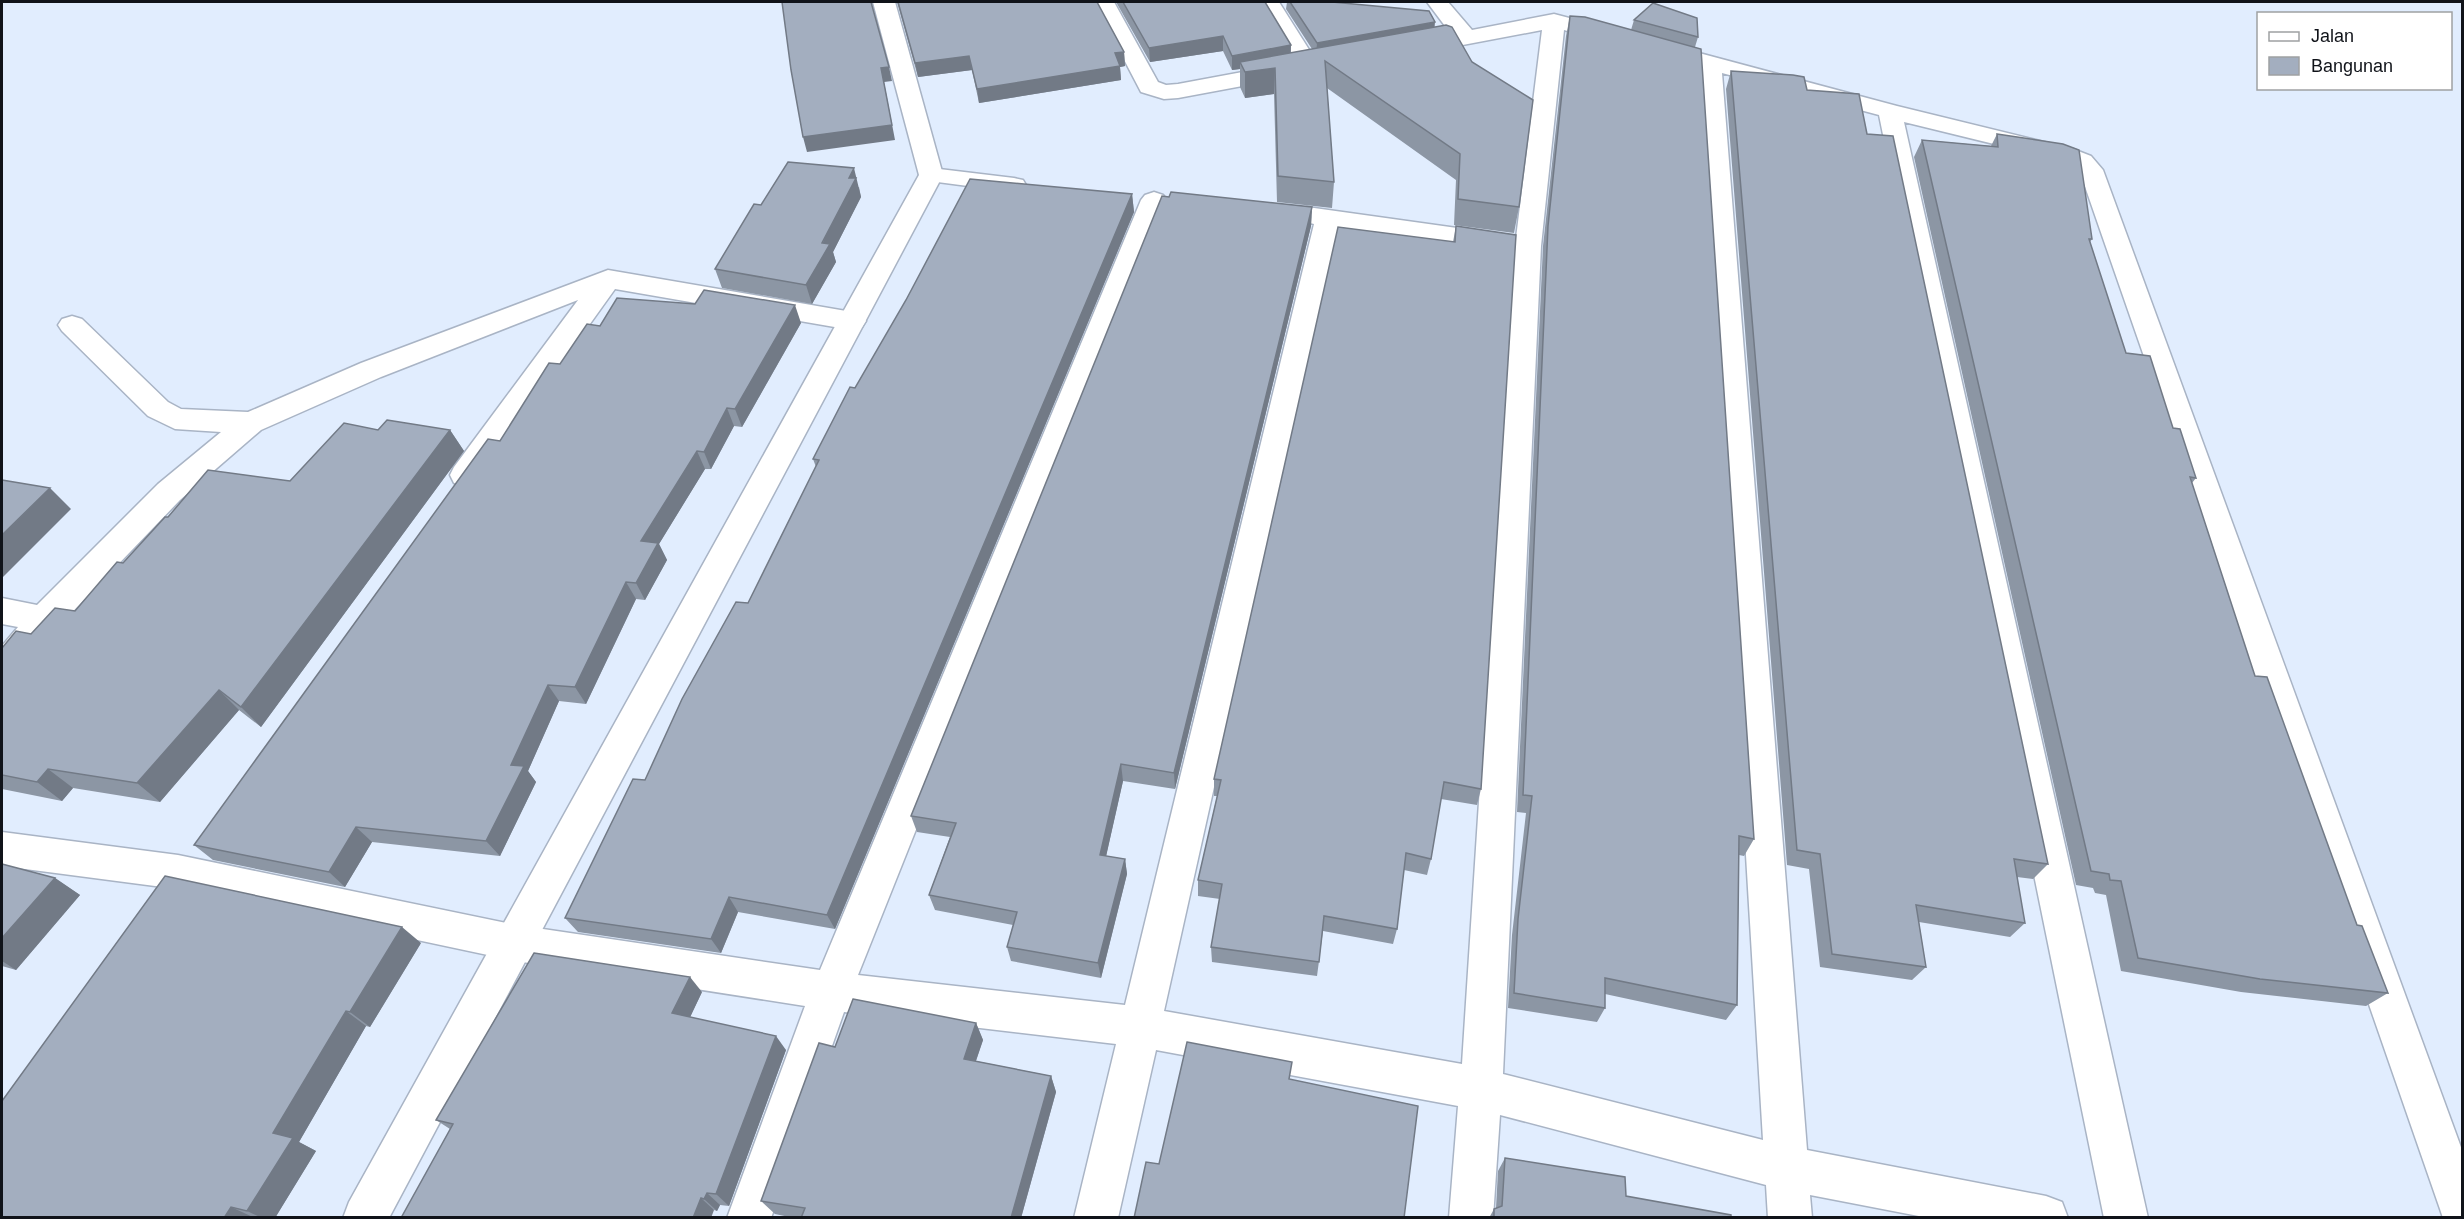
<svg xmlns="http://www.w3.org/2000/svg" width="2464" height="1219" font-family="Helvetica,sans-serif">
  <style>
    .lines { fill: none; stroke-linecap: round; stroke-linejoin: round }
    .minor-casing { stroke: #a9b4c5; stroke-width: 3 }
    .tertiary-casing { stroke: #a9b4c5; stroke-width: 3 }
    .minor { fill: #fff; fill-rule: evenodd }
    .tertiary { fill: #fff; fill-rule: evenodd }
    .wall { fill: #8c96a4 }
    .shaded-wall { fill: #727a86 }
    .building { fill: #a3aebf; stroke: #727a86; stroke-width: 1.5 }
  </style>
  <rect width="100%" height="100%" fill="#e1edfe"/>
  <g class="lines">
    <!-- minor casing -->
    <g class="minor-casing">
      <g id="minor">
        <polygon points="1094,2 1114,2 1158,82 1166,85 1178,84 1285,64 1293,66 1296,71 1293,76 1285,78 1178,98 1164,99 1141,92"/>
        <polygon points="1259,2 1279,2 1320,67 1317,72 1309,74 1301,72"/>
        <polygon points="1427,2 1448,2 1472,30 1554,14 1619,31 1622,36 1619,41 1611,43 1564,30 1541,246 1503,1074 1763,1140 1699,67 1650,54 1647,49 1650,44 1658,42 1897,106 2073,149 2091,156 2103,170 2462,1150 2462,1218 2443,1218 2440,1209 2080,172 2073,166 2055,159 1904,122 2148,1218 2104,1218 1879,115 1722,73 1807,1150 2046,1196 2062,1202 2068,1218 1929,1218 1810,1195 1812,1218 1768,1218 1766,1185 1500,1115 1493,1218 1449,1218 1458,1106 1156,1050 1118,1218 1074,1218 1116,1044 844,1012 771,1218 727,1218 805,1006 516,961 178,889 2,866 2,832 178,855 516,925 820,970 1141,200 1145,195 1154,192 1163,195 1167,200 858,975 1125,1005 1314,224 1298,220 1294,215 1298,210 1307,207 1500,234 1509,236 1513,242 1509,248 1500,250 1339,227 1164,1011 1462,1064 1515,246 1542,30 1415,54 1407,52 1404,47 1407,42 1451,34"/>
        <polygon points="931,168 1014,178 1023,180 1026,185 1023,190 1014,192 922,180 919,175 922,170"/>
        <polygon points="608,270 852,312 862,315 866,321 862,327 852,330 615,289 476,483 465,486 454,483 450,475 454,467 578,300 381,377 261,430 180,500 56,629 14,679 2,683 2,646 18,627 2,624 2,598 37,605 158,484 221,432 175,429 148,416 62,331 58,325 62,319 72,316 82,319 168,402 181,409 248,412 361,363"/>
      </g>
    </g>
    <!-- tertiary casing -->
    <g class="tertiary-casing">
      <polygon id="tertiary" points="873,2 895,2 943,175 389,1218 343,1218 349,1202 919,175"/>
    </g>
    <!-- minor -->
    <use href="#minor" class="minor"/>
    <!-- tertiary -->
    <use href="#tertiary" class="tertiary"/>
  </g>
  <!-- wall -->
  <g class="wall">
    <polygon points="897,2 1097,2 1124,52 1125,66 1120,67 1121,80 979,103 972,70 918,77"/>
    <polygon points="1116,2 1265,2 1291,45 1291,53 1312,49 1286,9 1287,2 1332,2 1435,27 1519,207 1514,233 1454,225 1456,180 1327,88 1334,182 1332,208 1277,202 1274,94 1245,98 1240,87 1240,69 1232,70 1223,51 1150,62"/>
    <polygon points="1570,16 1631,30 1634,20 1698,37 1695,47 1754,839 1744,856 1739,855 1737,1005 1726,1020 1605,994 1605,1008 1597,1022 1508,1008 1512,935 1526,813 1517,812 1543,246 1566,36"/>
    <polygon points="1731,71 1807,90 1867,134 2048,864 2033,879 2017,877 2025,923 2010,937 1919,922 1926,967 1912,980 1820,967 1809,869 1787,865 1726,89"/>
    <polygon points="1997,134 2092,239 2090,242 2126,353 2173,428 2196,478 2192,483 2255,676 2357,925 2388,993 2366,1006 2241,992 2121,971 2106,895 2095,893 2093,888 2076,885 1914,157 1922,140 1991,146"/>
    <polygon points="859,187 861,197 833,252 836,262 812,304 722,288 715,269 761,205"/>
    <polygon points="1132,194 1134,212 835,929 738,912 721,953 578,932 565,918 748,603 816,467 813,459 855,388"/>
    <polygon points="1312,207 1311,226 1175,789 1123,781 1106,856 1125,859 1127,874 1101,978 1011,961 1007,947 1013,925 935,910 929,895 950,837 917,832 911,816"/>
    <polygon points="1456,226 1481,789 1477,805 1441,799 1431,859 1427,875 1404,870 1397,929 1393,944 1323,931 1317,976 1212,962 1211,947 1220,899 1198,896 1198,880 1217,796 1214,796 1214,779 1453,242"/>
    <polygon points="801,323 742,427 734,426 711,469 705,469 659,544 667,560 645,600 636,599 586,704 559,701 528,771 536,782 500,856 372,842 345,887 213,860 194,845 560,364 600,326"/>
    <polygon points="378,430 450,430 464,451 261,727 239,710 160,802 73,788 62,801 2,789 2,648 75,611 168,517 290,481"/>
    <polygon points="2,864 55,878 80,895 16,970 2,966"/>
    <polygon points="421,943 370,1027 366,1026 299,1142 316,1151 275,1218 2,1218"/>
    <polygon points="702,992 690,1017 786,1050 729,1206 720,1205 717,1211 714,1210 450,1129 436,1120"/>
    <polygon points="976,1023 983,1040 976,1061 1051,1076 1056,1092 1021,1218 794,1218 775,1214 761,1201 835,1047"/>
    <polygon points="1505,1158 1626,1196 1731,1218 1489,1218 1494,1209 1496,1208 1498,1171"/>
  </g>
  <!-- shaded-wall -->
  <g class="shaded-wall">
    <polygon points="1435,22 1434,34 1316,56 1317,43"/>
    <polygon points="1223,36 1223,51 1150,62 1149,48"/>
    <polygon points="1291,45 1290,59 1240,62 1240,69 1232,70 1232,56"/>
    <polygon points="1124,52 1125,66 1120,67 1121,80 979,103 977,89 1115,53"/>
    <polygon points="969,56 972,70 918,77 915,63"/>
    <polygon points="889,67 892,81 884,82 895,140 807,152 803,137 881,68"/>
    <polygon points="1275,68 1274,94 1245,98 1245,72"/>
    <polygon points="854,168 861,197 833,252 836,262 812,304 806,285 849,178"/>
    <polygon points="1132,194 1134,212 835,929 827,915"/>
    <polygon points="1312,207 1311,226 1175,789 1174,773"/>
    <polygon points="795,305 801,323 742,427 735,409"/>
    <polygon points="727,408 734,426 711,469 704,452"/>
    <polygon points="450,430 464,451 261,727 241,707"/>
    <polygon points="697,451 705,469 659,544 667,560 645,600 636,583 641,541"/>
    <polygon points="50,488 71,509 2,578 2,535"/>
    <polygon points="626,582 636,599 586,704 575,687"/>
    <polygon points="548,685 559,701 528,771 536,782 500,856 486,841 511,765"/>
    <polygon points="219,690 239,710 160,802 137,783"/>
    <polygon points="1121,764 1123,781 1103,870 1100,855"/>
    <polygon points="48,769 73,788 62,801 37,782"/>
    <polygon points="356,827 372,842 345,887 329,872"/>
    <polygon points="1125,859 1127,874 1101,978 1098,963"/>
    <polygon points="55,878 80,895 16,970 2,961 2,938"/>
    <polygon points="729,897 738,912 721,953 711,939"/>
    <polygon points="402,927 421,943 370,1027 350,1012"/>
    <polygon points="690,977 702,992 685,1028 672,1013"/>
    <polygon points="346,1011 366,1026 299,1142 316,1151 275,1218 262,1218 247,1211 273,1133"/>
    <polygon points="976,1023 983,1040 971,1075 964,1059"/>
    <polygon points="776,1036 786,1050 729,1206 716,1194"/>
    <polygon points="1051,1076 1056,1092 1021,1218 1011,1218"/>
    <polygon points="707,1193 720,1205 717,1211 704,1199"/>
    <polygon points="701,1198 714,1210 711,1218 693,1218"/>
    <polygon points="231,1207 255,1218 224,1218"/>
  </g>
  <!-- building -->
  <g class="building">
    <polygon points="782,2 871,2 889,67 881,68 892,125 803,137 791,70"/>
    <polygon points="898,2 1097,2 1124,52 1115,53 1120,66 977,89 969,56 915,63"/>
    <polygon points="1123,2 1265,2 1291,45 1232,56 1223,36 1149,48"/>
    <polygon points="1290,2 1332,2 1429,11 1435,22 1317,43"/>
    <polygon points="1653,3 1697,18 1698,37 1634,20"/>
    <polygon points="1570,16 1585,17 1701,49 1754,839 1739,836 1737,1005 1605,978 1605,1008 1514,993 1518,919 1532,796 1523,795 1548,226"/>
    <polygon points="1446,25 1452,27 1472,62 1533,100 1519,207 1458,199 1460,154 1325,61 1334,182 1278,176 1275,68 1245,72 1240,62"/>
    <polygon points="1731,71 1793,75 1804,77 1807,90 1859,94 1867,134 1893,136 2048,864 2014,859 2025,923 1916,905 1926,967 1832,954 1820,854 1797,850"/>
    <polygon points="1997,134 2063,144 2079,150 2092,239 2089,239 2126,353 2150,356 2173,428 2180,429 2196,478 2190,477 2255,676 2267,677 2357,925 2362,926 2388,993 2260,979 2138,958 2121,881 2110,880 2109,874 2091,871 1922,140 1998,147"/>
    <polygon points="788,162 854,168 849,178 856,178 822,243 830,244 806,285 715,269 754,204 761,205"/>
    <polygon points="970,179 1132,194 827,915 729,897 711,939 565,918 633,779 645,780 682,699 736,602 748,603 819,460 813,459 850,387 855,388 906,300"/>
    <polygon points="1171,192 1312,207 1174,773 1121,764 1100,855 1125,859 1098,963 1007,947 1017,912 929,895 956,823 911,816 1162,196 1169,197"/>
    <polygon points="1456,226 1516,235 1481,789 1444,782 1431,859 1406,853 1397,929 1324,916 1319,962 1211,947 1222,884 1198,880 1221,780 1214,779 1338,227 1455,242"/>
    <polygon points="704,290 795,305 735,409 727,408 704,452 697,451 641,541 658,543 636,583 626,582 575,687 548,685 511,765 524,766 486,841 356,827 329,872 194,845 488,439 500,441 549,363 560,364 587,324 600,326 617,298 695,304"/>
    <polygon points="387,420 450,430 241,707 219,690 137,783 48,769 37,782 2,775 2,648 16,631 31,634 55,608 75,611 117,562 123,563 165,517 168,517 208,470 290,481 344,423 378,430"/>
    <polygon points="2,480 50,488 2,535"/>
    <polygon points="2,864 55,878 2,938"/>
    <polygon points="165,876 402,927 350,1012 346,1011 273,1133 293,1138 247,1211 231,1207 224,1218 2,1218 2,1101"/>
    <polygon points="534,953 690,977 672,1013 776,1036 716,1194 707,1193 704,1199 701,1198 693,1218 401,1218 453,1124 436,1120"/>
    <polygon points="853,999 976,1023 964,1059 1051,1076 1011,1218 801,1218 805,1208 761,1201 819,1043 835,1047"/>
    <polygon points="1187,1042 1292,1062 1289,1079 1418,1106 1404,1218 1134,1218 1146,1162 1159,1164"/>
    <polygon points="1505,1158 1625,1177 1626,1196 1731,1215 1731,1218 1494,1218 1494,1209 1502,1206"/>
  </g>
  <!-- border -->
  <rect width="2464" height="1219" fill="none" stroke="#101319" stroke-width="6"/>
  <!-- legend -->
  <rect x="2257" y="12" width="195" height="78" fill="#ffffff" stroke="#9fa1a3" stroke-width="1.5"/>
  <rect x="2269" y="32" width="30" height="9" fill="#ffffff" stroke="#9fa1a3" stroke-width="1.5"/>
  <text x="2311" y="42" font-size="18" fill="#101319">Jalan</text>
  <rect x="2269" y="57" width="30" height="18" fill="#a3aebf" stroke="#9fa1a3" stroke-width="1.5"/>
  <text x="2311" y="72" font-size="18" fill="#101319">Bangunan</text>
</svg>
